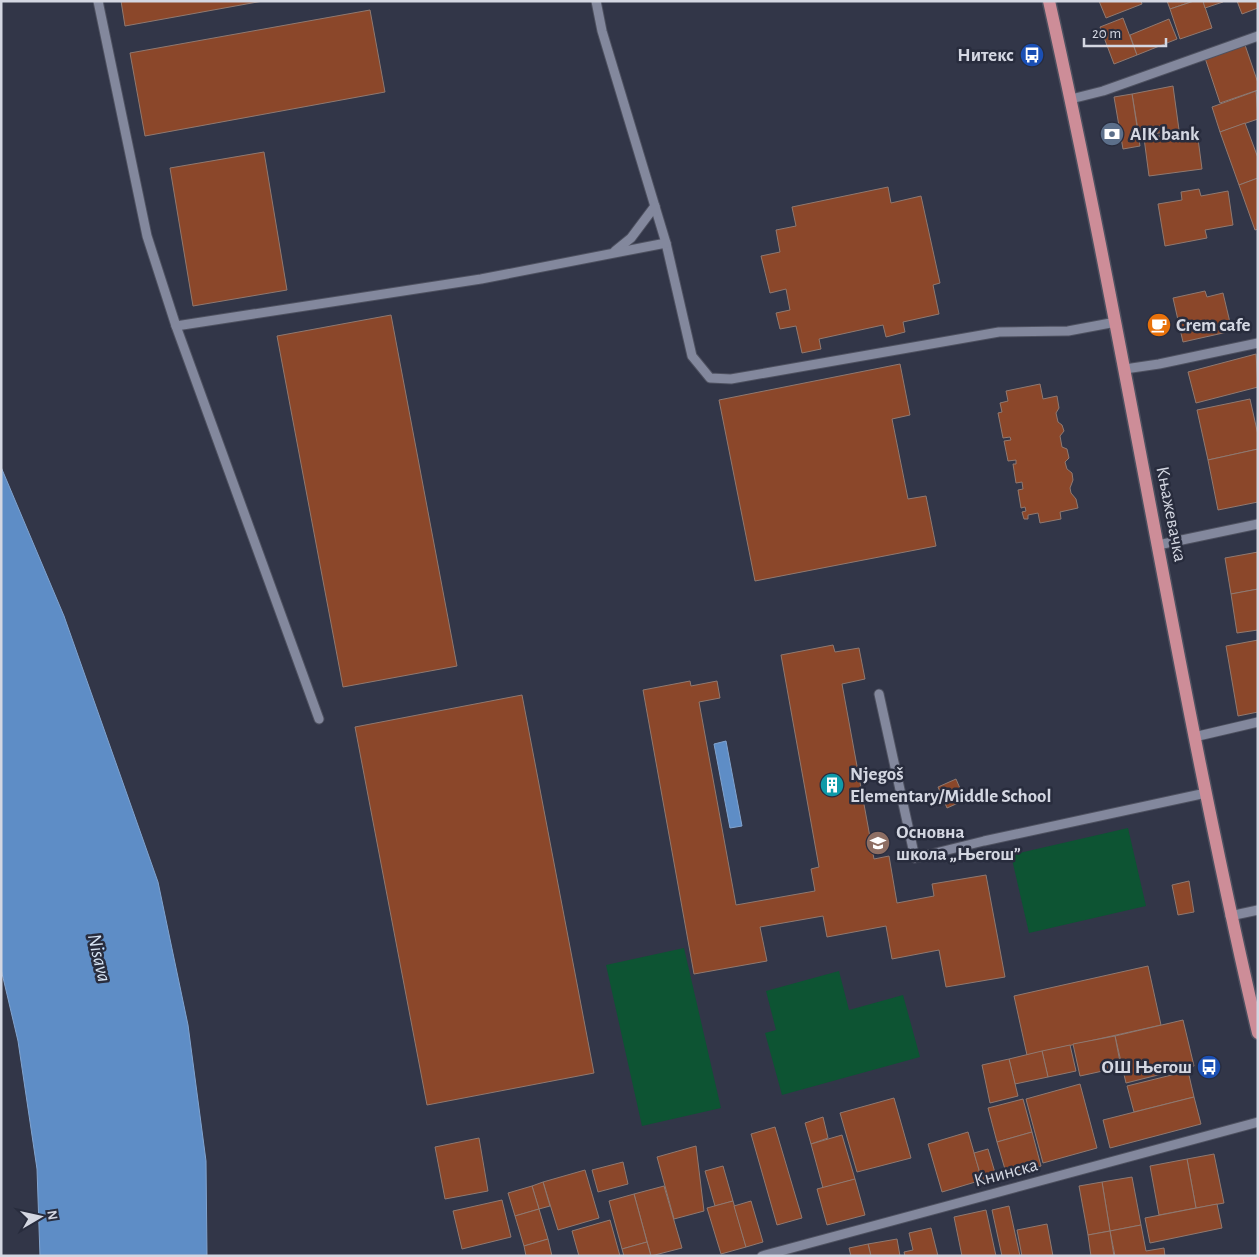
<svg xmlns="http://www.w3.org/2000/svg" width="1259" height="1257" font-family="'Alegreya Sans',sans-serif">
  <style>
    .green { fill: #0d5433 }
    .water { fill: #5e8dc6; stroke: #81a3ce }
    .building { fill: #8b472a; stroke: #907970 }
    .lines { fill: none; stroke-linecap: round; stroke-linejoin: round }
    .minor-casing { stroke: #4e5160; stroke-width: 11 }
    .major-casing { stroke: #4e5160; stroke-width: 15 }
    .minor { stroke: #83889d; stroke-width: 9 }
    .major { stroke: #cd8d98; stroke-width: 12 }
    .labels { text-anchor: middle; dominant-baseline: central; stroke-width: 5; stroke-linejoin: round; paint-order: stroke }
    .poi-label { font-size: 19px; font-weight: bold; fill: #d4d7e2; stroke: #282c3d; text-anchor: start }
    .street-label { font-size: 19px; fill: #d4d7e2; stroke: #282c3d }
    .water-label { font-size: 20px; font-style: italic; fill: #d7e4f4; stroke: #282c3d }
  </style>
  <rect width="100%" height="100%" fill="#323648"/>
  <!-- green -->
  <g class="green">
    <polygon points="1128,828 1146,906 1029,933 1011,855"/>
    <polygon points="684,948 721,1108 642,1126 606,965"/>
    <polygon points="839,971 849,1010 903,995 920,1057 782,1095 765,1033 776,1030 766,991"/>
  </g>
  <!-- water -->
  <g class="water">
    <polygon points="1,467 64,616 158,882 188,1025 206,1161 207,1256 40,1256 37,1169 18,1041 1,969"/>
    <polygon points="726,741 742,826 730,828 714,744"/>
  </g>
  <!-- building -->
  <g class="building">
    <polygon points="121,1 263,1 125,26"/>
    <polygon points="1099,1 1141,1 1142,4 1106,18"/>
    <polygon points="1167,1 1194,1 1170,9"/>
    <polygon points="1194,1 1203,1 1212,28 1180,39 1170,9"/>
    <polygon points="1203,1 1223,1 1223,2 1205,8"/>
    <polygon points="1237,1 1258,1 1258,8 1242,14"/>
    <polygon points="370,10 385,92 145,136 130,53"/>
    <polygon points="1123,18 1137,55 1114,64 1100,27"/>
    <polygon points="1169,19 1177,39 1137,55 1130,35"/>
    <polygon points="1245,45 1258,83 1258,90 1220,103 1205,58"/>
    <polygon points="1173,86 1179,130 1139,136 1132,94"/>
    <polygon points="1256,91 1258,119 1220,132 1212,107"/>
    <polygon points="1132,94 1140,146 1123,149 1114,97"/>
    <polygon points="1245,123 1258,158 1258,178 1239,185 1220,132"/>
    <polygon points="1197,131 1202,169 1149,176 1144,138"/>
    <polygon points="264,152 287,290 193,306 170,168"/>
    <polygon points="1258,178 1258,229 1255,230 1239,185"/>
    <polygon points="888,187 891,203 921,196 940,283 933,285 939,314 903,322 905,332 886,337 883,325 819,339 821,349 802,353 796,326 780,329 776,313 790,310 786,289 770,293 761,256 780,252 776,230 796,226 792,207"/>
    <polygon points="1199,189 1201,196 1228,191 1233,225 1205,230 1207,238 1165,246 1158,204 1182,200 1181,192"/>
    <polygon points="1205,291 1207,297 1223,293 1232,331 1183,342 1173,298"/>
    <polygon points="391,315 457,666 343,687 277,336"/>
    <polygon points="1256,354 1258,387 1196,403 1188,372"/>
    <polygon points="900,364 910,415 892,419 908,499 926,496 936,546 755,581 719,400"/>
    <polygon points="1040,384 1043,399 1057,396 1059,408 1056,413 1058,422 1062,425 1064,431 1060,436 1062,447 1067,449 1069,458 1065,462 1067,469 1072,473 1073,480 1070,488 1071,493 1076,499 1078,508 1060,512 1061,519 1040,523 1038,513 1028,515 1028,519 1024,519 1022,512 1026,511 1025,507 1021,508 1018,490 1023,489 1022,482 1016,483 1013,464 1016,464 1016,460 1008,461 1004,441 1011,440 1010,437 1003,438 998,413 1002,412 1000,403 1008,401 1006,391"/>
    <polygon points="1250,399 1258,435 1258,449 1208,460 1197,410"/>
    <polygon points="1258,449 1258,502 1218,510 1208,460"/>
    <polygon points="1258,552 1258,589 1231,594 1225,558"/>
    <polygon points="1258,589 1258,630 1237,633 1231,594"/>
    <polygon points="1258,640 1258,712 1238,716 1226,646"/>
    <polygon points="833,645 835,652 859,648 865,679 842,684 874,859 889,856 897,903 934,896 932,884 986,875 1005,977 946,987 939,950 892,959 886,926 827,937 823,916 760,927 767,961 694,974 643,690 690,681 691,686 717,681 720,698 699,702 736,905 815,891 811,869 819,867 781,655"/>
    <polygon points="522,695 594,1073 427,1105 355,727"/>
    <polygon points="956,779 965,800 947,808 938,787"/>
    <polygon points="1189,881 1194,912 1178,915 1172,885"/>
    <polygon points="1148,966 1161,1025 1027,1055 1014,996"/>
    <polygon points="1183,1020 1194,1066 1126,1083 1115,1036"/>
    <polygon points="1115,1036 1121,1067 1080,1076 1073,1044"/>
    <polygon points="1070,1045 1076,1071 1048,1077 1042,1051"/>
    <polygon points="1042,1051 1048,1077 1015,1084 1009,1059"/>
    <polygon points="1009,1059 1018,1096 990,1103 982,1065"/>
    <polygon points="1188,1071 1194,1097 1134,1112 1127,1086"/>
    <polygon points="1080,1084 1097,1148 1043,1163 1026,1099"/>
    <polygon points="1194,1097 1201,1124 1110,1148 1103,1120"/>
    <polygon points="894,1098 911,1158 857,1172 840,1113"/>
    <polygon points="1023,1099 1032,1132 997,1142 988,1108"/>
    <polygon points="823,1117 828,1138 811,1144 805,1123"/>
    <polygon points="775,1127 802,1218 777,1225 751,1134"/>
    <polygon points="968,1132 982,1180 942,1192 928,1144"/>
    <polygon points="1032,1132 1041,1166 1007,1176 997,1142"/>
    <polygon points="842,1135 855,1179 823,1188 811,1144"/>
    <polygon points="479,1138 488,1191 445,1199 435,1147"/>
    <polygon points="696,1146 704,1211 674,1219 657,1157"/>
    <polygon points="988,1149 996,1176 982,1180 974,1153"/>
    <polygon points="1214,1154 1224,1203 1196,1208 1187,1159"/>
    <polygon points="1187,1159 1196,1208 1159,1215 1150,1166"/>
    <polygon points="623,1162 628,1184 598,1192 592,1170"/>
    <polygon points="723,1166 733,1201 715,1206 705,1171"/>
    <polygon points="585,1170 599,1218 558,1230 543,1182"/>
    <polygon points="1132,1177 1141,1225 1110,1231 1102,1182"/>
    <polygon points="855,1179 865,1215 827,1225 817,1189"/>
    <polygon points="543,1182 550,1206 539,1209 532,1186"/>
    <polygon points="1102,1182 1110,1231 1088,1235 1079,1186"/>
    <polygon points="532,1186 539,1209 515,1216 508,1193"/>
    <polygon points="664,1186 682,1248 651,1256 634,1194"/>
    <polygon points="634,1194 647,1242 622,1249 609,1201"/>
    <polygon points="502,1200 511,1237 462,1249 453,1211"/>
    <polygon points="733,1201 746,1247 721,1254 707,1208"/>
    <polygon points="751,1201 763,1242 746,1247 734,1206"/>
    <polygon points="1217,1204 1222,1228 1150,1243 1145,1218"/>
    <polygon points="1009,1206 1020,1256 1002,1256 992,1210"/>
    <polygon points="539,1209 548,1239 524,1246 515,1216"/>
    <polygon points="986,1210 996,1256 962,1256 954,1217"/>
    <polygon points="610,1220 620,1256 579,1256 572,1231"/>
    <polygon points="1047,1224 1053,1256 1022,1256 1017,1230"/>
    <polygon points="1141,1225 1146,1251 1164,1248 1165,1256 1115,1256 1110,1231"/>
    <polygon points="931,1228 938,1256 905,1256 904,1252 913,1250 909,1233"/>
    <polygon points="1110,1231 1114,1256 1091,1256 1088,1235"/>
    <polygon points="548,1239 552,1256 526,1256 524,1246"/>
    <polygon points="897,1239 900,1256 871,1256 868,1244"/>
    <polygon points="647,1242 651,1256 624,1256 622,1249"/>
    <polygon points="868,1244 871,1256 851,1256 849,1248"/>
  </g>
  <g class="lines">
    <!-- minor casing -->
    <g class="minor-casing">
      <g id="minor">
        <polyline points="98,1 147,236 176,326 319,719"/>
        <polyline points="596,1 602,31 666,243 692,356 710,378 731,379 999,332 1068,331 1116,322"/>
        <polyline points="1071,99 1103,91 1258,36"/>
        <polyline points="615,251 631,238 655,206"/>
        <polyline points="176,326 481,279 666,243"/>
        <polyline points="1125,369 1159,364 1258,343"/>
        <polyline points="1158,545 1258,524"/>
        <polyline points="879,694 915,858 984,841 1206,793"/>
        <polyline points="1194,737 1258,722"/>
        <polyline points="1230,916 1258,910"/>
        <polyline points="762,1256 1258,1122"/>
      </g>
    </g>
    <!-- major casing -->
    <g class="major-casing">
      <path id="major" d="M1049 1C1126 344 1178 692 1258 1033"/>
    </g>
    <!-- minor -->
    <use href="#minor" class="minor"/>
    <!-- major -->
    <use href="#major" class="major"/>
  </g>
  <!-- icons -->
  <defs>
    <g id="bus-disc" transform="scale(1.25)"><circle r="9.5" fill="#1a4fb4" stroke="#282c3d"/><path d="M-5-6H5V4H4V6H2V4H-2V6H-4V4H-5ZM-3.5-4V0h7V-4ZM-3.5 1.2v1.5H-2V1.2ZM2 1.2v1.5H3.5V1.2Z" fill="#fff"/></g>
    <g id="bank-disc" transform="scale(1.25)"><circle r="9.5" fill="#5c6f8a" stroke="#282c3d"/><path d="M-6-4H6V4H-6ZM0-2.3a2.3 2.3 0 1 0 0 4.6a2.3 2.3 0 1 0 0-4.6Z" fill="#fff"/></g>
    <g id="cafe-disc" transform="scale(1.25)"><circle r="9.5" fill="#e8710a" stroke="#282c3d"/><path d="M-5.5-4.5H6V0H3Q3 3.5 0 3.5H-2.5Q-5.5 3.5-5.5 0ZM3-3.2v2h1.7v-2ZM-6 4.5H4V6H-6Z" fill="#fff"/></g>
    <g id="building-disc" transform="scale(1.25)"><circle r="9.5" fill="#0f9aa8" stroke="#282c3d"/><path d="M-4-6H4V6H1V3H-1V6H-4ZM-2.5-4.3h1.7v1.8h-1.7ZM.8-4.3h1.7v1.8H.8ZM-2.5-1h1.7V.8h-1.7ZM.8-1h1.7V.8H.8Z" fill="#fff"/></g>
    <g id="school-disc" transform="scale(1.25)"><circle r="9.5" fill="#8d6e63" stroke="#282c3d"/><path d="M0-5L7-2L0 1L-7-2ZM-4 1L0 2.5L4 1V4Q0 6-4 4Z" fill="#fff"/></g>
  </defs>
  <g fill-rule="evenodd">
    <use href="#bus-disc" x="1032" y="55"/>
    <use href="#bank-disc" x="1112" y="134"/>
    <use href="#cafe-disc" x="1159" y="325"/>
    <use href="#building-disc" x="832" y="785"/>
    <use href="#school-disc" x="878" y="843"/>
    <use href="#bus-disc" x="1209" y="1067"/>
  </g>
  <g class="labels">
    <!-- poi labels -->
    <g class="poi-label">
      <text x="1014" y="55" text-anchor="end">Нитекс</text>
      <text x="1130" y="134">AIK bank</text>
      <text x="1176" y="325">Crem cafe</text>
      <text x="850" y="774">Njegoš<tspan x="850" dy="22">Elementary/Middle School</tspan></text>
      <text x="896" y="832">Основна<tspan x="896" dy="22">школа „Његош”</tspan></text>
      <text x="1192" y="1067" text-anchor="end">ОШ Његош</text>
    </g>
    <!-- street labels -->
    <g class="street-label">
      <text transform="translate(1171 514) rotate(79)">Књажевачка</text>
      <text transform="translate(1006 1173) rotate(-15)">Книнска</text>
    </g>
    <!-- water labels -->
    <g class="water-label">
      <text transform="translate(99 958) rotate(77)">Nisava</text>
    </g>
  </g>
  <!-- border -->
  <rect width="1259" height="1257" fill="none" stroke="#d4d7e2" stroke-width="5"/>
  <!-- north arrow -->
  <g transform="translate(40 1217) rotate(81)" stroke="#282c3d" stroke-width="4" paint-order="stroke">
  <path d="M0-4L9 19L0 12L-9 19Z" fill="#d4d7e2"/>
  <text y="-8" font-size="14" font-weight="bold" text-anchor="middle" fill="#d4d7e2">N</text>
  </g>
  <!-- scale -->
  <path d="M1084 38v8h82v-8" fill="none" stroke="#d4d7e2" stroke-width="2.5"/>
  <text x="1092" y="38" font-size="15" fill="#d4d7e2" stroke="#282c3d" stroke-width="4" paint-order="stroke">20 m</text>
</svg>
